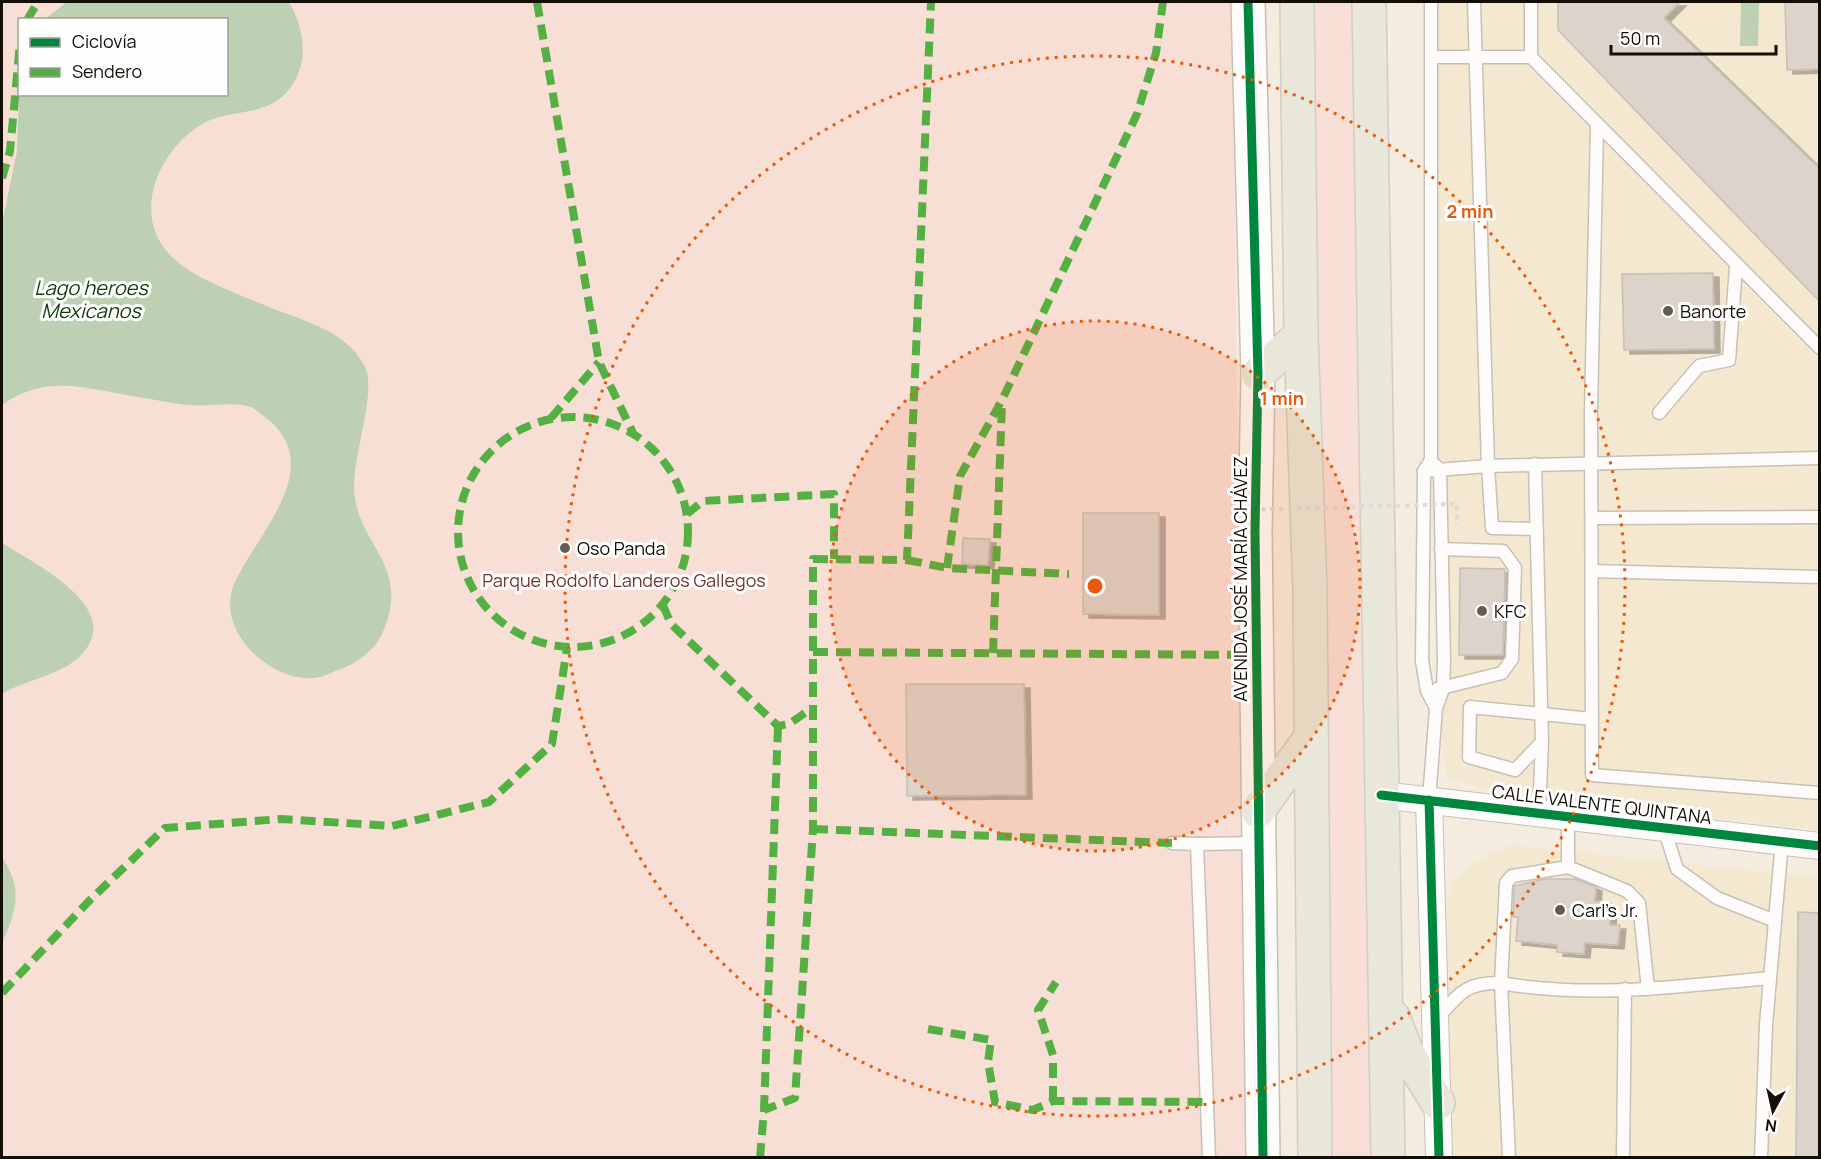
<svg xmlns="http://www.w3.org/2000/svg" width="1821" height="1159" font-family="Manrope,sans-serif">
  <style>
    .built { fill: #f5e8d1 }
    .green { fill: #f8dfd6; fill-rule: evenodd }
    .water { fill: #bdd0b3 }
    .building { fill: #dcd3ca; stroke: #c7bfb6; stroke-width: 1.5; filter: url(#shadow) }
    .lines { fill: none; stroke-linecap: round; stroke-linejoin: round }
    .lane-casing { stroke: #c6c1b6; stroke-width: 15 }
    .street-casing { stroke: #c6c1b6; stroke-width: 28 }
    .secondary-casing { stroke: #c6c1b6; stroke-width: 36 }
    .primary-casing { stroke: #d0ccc7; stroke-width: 36 }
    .lane { stroke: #fdfcfa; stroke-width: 12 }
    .street { stroke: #fdfcfa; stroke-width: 26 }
    .secondary { stroke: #fdfcfa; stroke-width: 33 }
    .primary { stroke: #e8e7da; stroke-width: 33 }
    .path-bridge { stroke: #dddbd6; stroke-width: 4; stroke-dasharray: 4.5 4.5; stroke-linecap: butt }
    .quiet { stroke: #55b044; stroke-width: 8; stroke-dasharray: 15 8; stroke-linecap: butt }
    .cycleway-casing { stroke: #fefefe; stroke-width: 13 }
    .cycleway { stroke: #00873e; stroke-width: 9 }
    .ring { fill: none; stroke: #e8590c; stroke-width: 3; stroke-dasharray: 3 6 }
    .poi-dot { fill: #625c52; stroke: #fefefe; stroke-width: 2 }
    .labels { text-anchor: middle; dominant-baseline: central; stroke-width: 6; stroke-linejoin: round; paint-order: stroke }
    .poi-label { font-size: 18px; fill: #130e06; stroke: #fefefe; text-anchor: start }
    .street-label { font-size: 18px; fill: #130e06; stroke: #fefefe }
    .park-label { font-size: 18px; fill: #74352f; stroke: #fefefe }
    .water-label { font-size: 20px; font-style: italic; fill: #153d0b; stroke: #fefefe }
    .centre { fill: #e8590c; stroke: #fefefe; stroke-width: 3 }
    .ring-label { font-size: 18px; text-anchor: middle; font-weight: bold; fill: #e8590c; stroke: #fefefe; stroke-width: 6; stroke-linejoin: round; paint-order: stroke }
  </style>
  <defs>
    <filter id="shadow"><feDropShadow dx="6" dy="4" stdDeviation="0" flood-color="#0004"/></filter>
  </defs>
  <rect width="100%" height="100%" fill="#f4ecdf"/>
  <!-- built -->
  <g class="built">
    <polygon points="1425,2 1819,2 1819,830 1590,804 1479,787 1447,777 1441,726"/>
    <polygon points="1509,845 1819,878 1819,1157 1447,1157 1442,916 1453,884 1474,863"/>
  </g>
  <!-- green -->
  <g class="green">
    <path d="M2 2H1232L1247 1157 2 1158ZM20 20H226V94H20Z"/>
    <polygon points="1304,2 1361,2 1373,1157 1318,1157"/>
  </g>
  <!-- water -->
  <g class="water">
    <path d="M67 2H289C306 31 310 68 285 94 266 115 230 110 206 122 159 147 128 216 173 258 196 279 233 292 262 304 298 320 346 328 365 367 377 391 353 455 354 489 357 547 413 564 382 634 374 652 354 665 335 671 329 674 320 678 313 678 270 681 217 632 233 587 251 540 327 471 270 421 265 417 257 410 251 407 233 401 208 407 189 405 174 404 158 400 143 398 91 390 48 372 2 405V224L17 151 19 89 20 94H226V20L45 19Z"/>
    <polygon points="1741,2 1759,2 1758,46 1740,46"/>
    <path d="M2 543C35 564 132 611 77 659 55 677 25 680 2 694Z"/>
    <path d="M2 857C23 889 17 909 2 943Z"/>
  </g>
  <!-- building -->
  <g class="building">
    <polygon points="1558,2 1680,2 1664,18 1820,169 1820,302 1558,30"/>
    <polygon points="1785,2 1820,2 1820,69 1787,70"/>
    <polygon points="1713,273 1714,349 1624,350 1622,274"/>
    <polygon points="1083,513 1159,513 1159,615 1083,614"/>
    <polygon points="963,538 990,539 988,565 962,564"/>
    <polygon points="1460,568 1505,569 1503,655 1459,655"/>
    <polygon points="906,684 1024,684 1026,795 907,796"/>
    <polygon points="1545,879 1576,879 1596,887 1595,901 1611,903 1610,925 1620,925 1618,945 1585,943 1584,954 1557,952 1557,945 1516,941 1518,917 1513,917 1514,886"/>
    <polygon points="1798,912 1820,913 1820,1158 1796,1158"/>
  </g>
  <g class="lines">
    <!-- lane casing -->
    <g class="lane-casing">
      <g id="lane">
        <polyline points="1431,2 1431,460 1424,471 1422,661 1427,691 1436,708"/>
        <polyline points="1474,2 1488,466 1492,528 1537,529"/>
        <polyline points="1531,2 1531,57 1820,348"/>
        <polyline points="1432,57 1531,57"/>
        <polyline points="1597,126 1591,412 1592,775 1820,793"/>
        <polyline points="1659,413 1699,366 1729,360 1736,267"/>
        <polyline points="1535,464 1542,742 1539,813"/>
        <polyline points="1424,471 1488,466 1820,458"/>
        <polyline points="1592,518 1820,517"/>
        <polyline points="1592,571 1820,577"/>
        <polyline points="1437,689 1502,673 1512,659 1515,568 1503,551 1441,549"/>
        <polyline points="1542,742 1515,770 1469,757 1470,707 1592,719"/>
        <polyline points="1429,800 1436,708 1443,689 1444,661 1440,470 1435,465"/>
        <polyline points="1664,828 1677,869 1717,898 1775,921"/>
        <polyline points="1172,843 1197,844"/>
        <polyline points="1568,867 1627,891 1639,903 1648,989"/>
        <path d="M1437 1019C1459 994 1465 982 1501 983L1506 883 1512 876 1568 867V816"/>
        <polyline points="1209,1158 1197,844 1259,843"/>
        <path d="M1509 1158 1501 983C1590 999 1681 986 1770 978"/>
        <polyline points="1623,1158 1625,989"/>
        <polyline points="1761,1158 1766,1025 1782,841"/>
      </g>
    </g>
    <!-- street casing -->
    <g class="street-casing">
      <g id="street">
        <polyline points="1381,795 1820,846"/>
        <polyline points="1429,800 1439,1158"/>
      </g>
    </g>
    <!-- secondary casing -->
    <g class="secondary-casing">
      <polyline id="secondary" points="1248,2 1258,374 1255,531 1263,1158"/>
    </g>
    <!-- primary casing -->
    <g class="primary-casing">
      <g id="primary">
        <polyline points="1297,2 1301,335 1310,591 1315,1158"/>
        <polyline points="1369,2 1388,1158"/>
        <polyline points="1258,374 1301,335"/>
        <polyline points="1258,811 1311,737"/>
        <polyline points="1393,1017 1406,1051 1438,1103"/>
      </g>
    </g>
    <!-- lane -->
    <use href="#lane" class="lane"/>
    <!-- street -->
    <use href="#street" class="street"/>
    <!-- secondary -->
    <use href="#secondary" class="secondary"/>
    <!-- primary -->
    <use href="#primary" class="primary"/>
    <!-- path-bridge -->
    <polyline class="path-bridge" points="1238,531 1237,510 1457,504 1457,525"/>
    <!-- quiet -->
    <g class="quiet">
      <polyline points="537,2 599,362 633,433"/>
      <polyline points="27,20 38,2"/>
      <polyline points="2,178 10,151 20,43"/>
      <circle cx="573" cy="532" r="115"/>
      <polyline points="551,418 599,362"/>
      <polyline points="687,514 703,501 834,494 834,559"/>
      <polyline points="907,560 947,568 1069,574"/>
      <polyline points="947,568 960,476 1002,400 1137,114 1156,53 1163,2"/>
      <polyline points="663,605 671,624 778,726 789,724 812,708"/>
      <polyline points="813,652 1256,655"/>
      <polyline points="993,653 1002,403"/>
      <polyline points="813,829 1172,843"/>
      <polyline points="2,993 88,902 165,828 281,819 392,826 489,802 552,744 567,648"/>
      <polyline points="928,1029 991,1040 988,1062 995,1102 1033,1110 1053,1101 1208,1102"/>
      <polyline points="1053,1101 1053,1055 1038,1010 1056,982"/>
      <polyline points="764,1110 778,726"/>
      <polyline points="760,1158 764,1110 795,1098 813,829 813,559 907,560 931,2"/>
    </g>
    <!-- cycleway casing -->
    <g class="cycleway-casing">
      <g id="cycleway">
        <polyline points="1248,2 1258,374 1255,531 1263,1158"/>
        <polyline points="1381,795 1820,846"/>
        <polyline points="1429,800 1439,1158"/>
      </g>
    </g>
    <!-- cycleway -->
    <use href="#cycleway" class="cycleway"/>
  </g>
  <!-- distance rings -->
  <circle cx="1095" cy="586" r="265" fill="#e8590c" fill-opacity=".12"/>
  <g class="ring">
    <circle cx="1095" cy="586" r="265"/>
    <circle cx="1095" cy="586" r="530"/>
  </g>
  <!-- markers -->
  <g class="poi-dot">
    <circle cx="1668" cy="311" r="6"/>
    <circle cx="565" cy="548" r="6"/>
    <circle cx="1482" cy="611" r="6"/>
    <circle cx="1560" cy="910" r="6"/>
  </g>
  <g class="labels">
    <!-- poi labels -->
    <g class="poi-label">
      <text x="1680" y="311">Banorte</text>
      <text x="577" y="548">Oso Panda</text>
      <text x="1494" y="611">KFC</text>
      <text x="1572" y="910">Carl's Jr.</text>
    </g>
    <!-- street labels -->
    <g class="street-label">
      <text transform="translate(1240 579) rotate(-90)">AVENIDA JOSÉ MARÍA CHÁVEZ</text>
      <text transform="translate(1602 804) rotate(7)">CALLE VALENTE QUINTANA</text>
    </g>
    <!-- park labels -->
    <g class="park-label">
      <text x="624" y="580">Parque Rodolfo Landeros Gallegos</text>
    </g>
    <!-- water labels -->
    <g class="water-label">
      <text x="91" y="287">Lago heroes<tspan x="91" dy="23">Mexicanos</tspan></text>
    </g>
  </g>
  <circle cx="1095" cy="586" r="9" class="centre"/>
  <g class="ring-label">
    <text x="1470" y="218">2 min</text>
    <text x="1282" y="405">1 min</text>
  </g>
  <!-- border -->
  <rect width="1821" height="1159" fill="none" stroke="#130e06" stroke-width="6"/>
  <!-- legend -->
  <rect x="18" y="18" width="210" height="78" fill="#fefefe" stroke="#a09e9b" stroke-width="1.5"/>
  <rect x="30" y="38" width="30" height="9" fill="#00873e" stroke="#a09e9b" stroke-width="1.5"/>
  <text x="72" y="48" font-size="18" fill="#130e06">Ciclovía</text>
  <rect x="30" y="68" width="30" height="9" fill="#55b044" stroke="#a09e9b" stroke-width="1.5"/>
  <text x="72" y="78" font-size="18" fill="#130e06">Sendero</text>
  <!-- north arrow -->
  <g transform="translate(1773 1111) rotate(188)" stroke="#fefefe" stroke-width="4.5" paint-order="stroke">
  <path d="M0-4.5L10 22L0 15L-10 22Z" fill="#130e06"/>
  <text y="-9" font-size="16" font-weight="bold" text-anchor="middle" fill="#130e06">N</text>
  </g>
  <!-- scale -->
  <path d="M1611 45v9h165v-9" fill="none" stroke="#130e06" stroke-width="3"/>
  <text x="1620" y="45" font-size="18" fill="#130e06" stroke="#fefefe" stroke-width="4.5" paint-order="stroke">50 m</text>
</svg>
